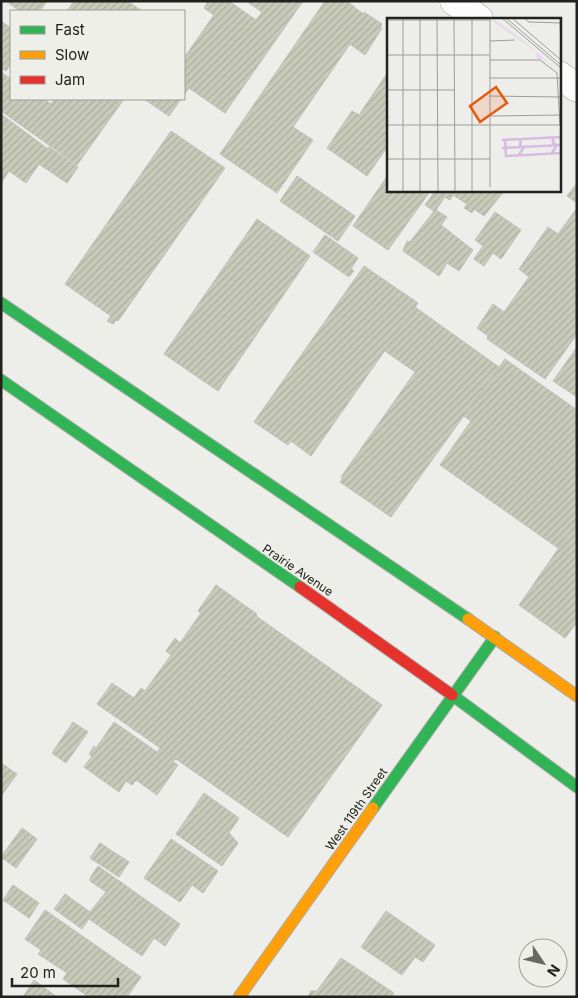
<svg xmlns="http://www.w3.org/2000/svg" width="578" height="998" font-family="Inter,sans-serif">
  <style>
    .building { fill: url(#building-hatch); stroke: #bebfbb }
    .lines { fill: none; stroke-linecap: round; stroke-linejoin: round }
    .street-casing { stroke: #acaca9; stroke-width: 29 }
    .fast-casing { stroke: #acaca9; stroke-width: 13 }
    .slow-casing { stroke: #acaca9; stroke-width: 13 }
    .jam-casing { stroke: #acaca9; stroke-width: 13 }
    .street { stroke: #fcfcfc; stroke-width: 28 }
    .fast { stroke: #30b455; stroke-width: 11 }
    .slow { stroke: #ff9f0a; stroke-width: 11 }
    .jam { stroke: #e5322d; stroke-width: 11 }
    .labels { text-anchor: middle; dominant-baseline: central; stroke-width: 4; stroke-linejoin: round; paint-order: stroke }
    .street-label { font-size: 12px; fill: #21211e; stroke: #eeefe8 }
    .inset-river { fill: none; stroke: #d7bbe3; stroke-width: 2.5 }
    .inset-road { fill: none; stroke: #9b9c98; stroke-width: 1 }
    .view { fill: #e8590c; fill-opacity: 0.15; stroke: #e8590c; stroke-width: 2.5 }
    .inset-edge { fill: none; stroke: #21211e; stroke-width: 2.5 }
  </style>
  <defs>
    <pattern id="building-hatch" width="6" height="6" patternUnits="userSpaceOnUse" patternTransform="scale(1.25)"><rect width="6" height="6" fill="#c9cbba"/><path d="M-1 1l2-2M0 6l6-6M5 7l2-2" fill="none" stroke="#acae9f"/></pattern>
  </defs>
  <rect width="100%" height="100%" fill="#edeee9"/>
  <!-- building -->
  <g class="building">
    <polygon points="6,1 47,1 40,11 20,11"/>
    <polygon points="74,1 132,1 130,3 142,11 67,11"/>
    <polygon points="208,1 229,1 256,20 262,12 246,1 303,1 225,113 189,88 184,95 184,58 214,15 204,8"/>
    <polygon points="325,1 347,1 363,14 364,12 382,24 380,27 382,28 365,55 350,44 293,127 313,140 277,193 220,154"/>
    <polygon points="1,21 11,28 11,63 6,71 1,68"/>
    <polygon points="1,72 11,79 11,99 44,99 51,104 55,99 124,99 77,165 1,111"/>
    <polygon points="388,72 388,146 367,176 327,148 352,111 359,115"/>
    <polygon points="144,99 181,99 169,116"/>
    <polygon points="1,114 48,149 49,147 78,167 67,183 39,164 26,183 9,171 1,183"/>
    <polygon points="171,131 225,168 118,321 116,320 113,324 107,321 111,316 65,284"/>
    <polygon points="388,175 388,190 431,190 388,250 353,226"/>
    <polygon points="297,176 355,216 338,241 280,201"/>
    <polygon points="577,183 577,203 567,196"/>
    <polygon points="436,190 505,190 484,216 474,209 472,213 464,208 467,204 453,195 450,200 445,197 436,210 447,217 441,225 473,250 459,271 447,263 439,276 403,251 407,241 410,242 434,211 425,205"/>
    <polygon points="577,208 577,334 545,379 487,339 488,336 477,328 493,304 504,312 529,277 519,269 548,227 558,234"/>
    <polygon points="495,212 521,230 501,259 493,253 484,266 474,259 483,246 475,240"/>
    <polygon points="257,219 310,256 218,391 164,354"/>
    <polygon points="325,235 358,258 351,269 354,271 349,277 313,252"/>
    <polygon points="364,266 418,303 311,456 291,441 288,445 254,422"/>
    <polygon points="415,307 499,367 391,517 340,482 343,478 341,477 415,372 385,351"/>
    <polygon points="577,347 577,397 553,381"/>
    <polygon points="505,359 577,410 577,522 558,548 440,465 471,421 464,416"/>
    <polygon points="577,522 577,622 565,638 519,605"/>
    <polygon points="216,585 257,614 256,616 382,705 288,837 97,704 112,683 134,698 141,688 145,691 171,655 166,651 175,638 180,643 201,613 198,611"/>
    <polygon points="73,722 88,732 66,763 52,753"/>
    <polygon points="114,722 157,752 160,748 176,759 173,762 178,765 157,795 136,780 132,785 126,781 119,792 84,767 92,756 89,754 94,746 96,748"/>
    <polygon points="1,763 17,774 1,796"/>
    <polygon points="204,793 239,818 229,833 238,843 222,866 176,834"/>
    <polygon points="22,828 37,839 16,868 1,857"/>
    <polygon points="171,839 218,871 203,893 192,885 180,902 144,878"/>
    <polygon points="100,843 129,862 119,877 90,858"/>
    <polygon points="98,866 180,924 165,946 154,938 142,956 89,919 82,929 54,909 65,894 90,912 106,892 90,881 90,878"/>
    <polygon points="13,885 39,903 29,918 3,900"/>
    <polygon points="45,910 141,977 127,997 89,997 63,979 67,973 38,954 41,950 25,939"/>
    <polygon points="386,911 435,945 423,962 415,957 402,975 361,947"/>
    <polygon points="341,958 394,993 391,997 308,997 311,991 317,991"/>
    <polygon points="34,980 57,997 23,997"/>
  </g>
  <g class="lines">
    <!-- street casing -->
    <g class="street-casing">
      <g id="street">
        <polyline points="454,1 479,19"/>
        <polyline points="559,75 577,88"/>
      </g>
    </g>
    <!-- fast casing -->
    <g class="fast-casing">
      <g id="fast">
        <polyline points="1,303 468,619"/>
        <polyline points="1,380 300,587"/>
        <polyline points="452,695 577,787"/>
        <polyline points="373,808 495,637"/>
      </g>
    </g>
    <!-- slow casing -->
    <g class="slow-casing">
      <g id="slow">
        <polyline points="468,619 577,696"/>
        <polyline points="239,997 373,808"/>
      </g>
    </g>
    <!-- jam casing -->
    <g class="jam-casing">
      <polyline id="jam" points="300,587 452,695"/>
    </g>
    <!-- street -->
    <use href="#street" class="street"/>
    <!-- fast -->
    <use href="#fast" class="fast"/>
    <!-- slow -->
    <use href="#slow" class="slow"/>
    <!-- jam -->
    <use href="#jam" class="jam"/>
  </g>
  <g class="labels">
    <!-- street labels -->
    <g class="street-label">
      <text transform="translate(298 570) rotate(34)">Prairie Avenue</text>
      <text transform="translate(356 809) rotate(-55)">West 119th Street</text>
    </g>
  </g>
  <!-- overview -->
  <g transform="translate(387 18)">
    <rect width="174" height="174" fill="#edeee9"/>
    <path d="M105 0 131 18 174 55 157 42 150 41 149 34 105 3Z" fill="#e8daed"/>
    <path class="inset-river" d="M115 122 174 119M118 122 119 138 174 135M115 130 174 127M165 135 170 127 166 125V120M132 137 137 129 133 128 134 121"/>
    <path class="inset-road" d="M16 0V173M50 0 51 173M67 0 68 173M85 0V173M103 0V169M115 0 174 50M119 0 174 47M125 0 174 42M137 0 142 4 174 5M173 0 174 35M0 2H103M0 6V106M103 23 128 22M0 37H102M103 42H153L170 55 173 107M102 60H173M0 72H68M102 78 173 79M104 98 173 97M0 107H174M0 141H103M33 173V0"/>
    <path class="view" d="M109 69 120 85 93 104 83 88Z"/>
    <rect width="174" height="174" class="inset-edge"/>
  </g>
  <!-- border -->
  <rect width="578" height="998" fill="none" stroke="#21211e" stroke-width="5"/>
  <!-- legend -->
  <rect x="10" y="10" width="175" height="90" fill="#eeefe8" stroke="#9c9d97"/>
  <rect x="20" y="26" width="25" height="8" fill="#30b455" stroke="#9c9d97"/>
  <text x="55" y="35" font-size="15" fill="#21211e">Fast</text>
  <rect x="20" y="51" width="25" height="8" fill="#ff9f0a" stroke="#9c9d97"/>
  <text x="55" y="60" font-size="15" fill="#21211e">Slow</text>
  <rect x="20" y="76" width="25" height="8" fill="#e5322d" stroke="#9c9d97"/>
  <text x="55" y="85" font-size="15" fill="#21211e">Jam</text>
  <!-- north arrow -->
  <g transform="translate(543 963) rotate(125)"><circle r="24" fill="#eeefe8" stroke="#9c9d97"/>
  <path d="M0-4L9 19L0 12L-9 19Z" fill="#686965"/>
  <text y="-8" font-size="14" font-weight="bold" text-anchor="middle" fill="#21211e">N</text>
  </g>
  <!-- scale -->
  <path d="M12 978v8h106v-8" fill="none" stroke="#21211e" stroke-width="2.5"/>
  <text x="20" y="978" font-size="15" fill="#21211e" stroke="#eeefe8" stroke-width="4" paint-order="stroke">20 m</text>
</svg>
